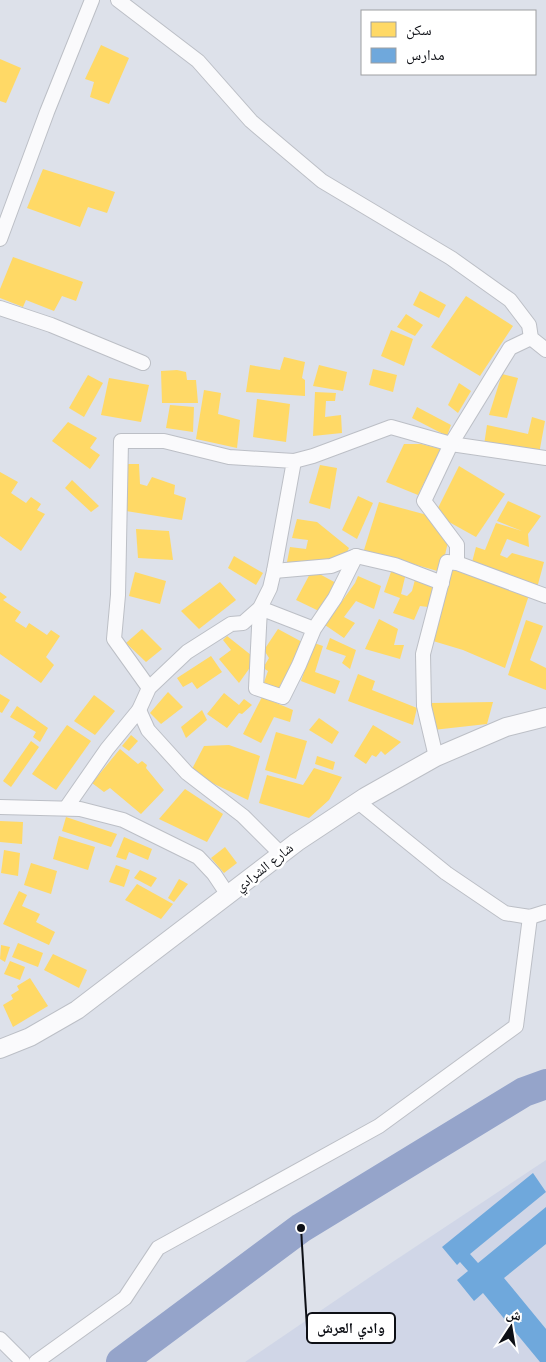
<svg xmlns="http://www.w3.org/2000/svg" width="546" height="1362" font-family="Montserrat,'Noto Naskh Arabic',sans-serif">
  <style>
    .built { fill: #d0d6e7 }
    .homes { fill: #ffd966 }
    .schools { fill: #6fa8dc }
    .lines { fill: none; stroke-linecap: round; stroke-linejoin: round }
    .river { stroke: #95a4ca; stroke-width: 30 }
    .minor-casing { stroke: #bcbfc6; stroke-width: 16 }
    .tertiary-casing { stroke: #bcbfc6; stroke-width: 20 }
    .minor { stroke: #fafafc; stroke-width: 14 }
    .tertiary { stroke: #fafafc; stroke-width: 18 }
    .labels { text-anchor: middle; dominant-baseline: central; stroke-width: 5; stroke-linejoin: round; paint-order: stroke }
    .street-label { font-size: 14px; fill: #0d0f15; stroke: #fff }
    .leader { fill: none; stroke: #0d0f15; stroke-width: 2 }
    .callout-dot { fill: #0d0f15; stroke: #fff; stroke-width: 2 }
    .callout { fill: #fff; stroke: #0d0f15; stroke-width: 2 }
    .callout-label { font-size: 15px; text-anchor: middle; font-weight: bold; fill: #0d0f15 }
  </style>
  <rect width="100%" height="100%" fill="#dde1ea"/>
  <!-- built -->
  <polygon class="built" points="546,1160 546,1362 245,1362 370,1277"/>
  <!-- homes -->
  <g class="homes">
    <polygon points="101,45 129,58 109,104 90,97 94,82 85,79"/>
    <polygon points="0,59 21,68 6,103 0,101"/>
    <polygon points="43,169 115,192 107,213 88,207 80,227 27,208"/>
    <polygon points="13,257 83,282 76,301 62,296 54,311 26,300 23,307 0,298 0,289"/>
    <polygon points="420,291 446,305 439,318 413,305"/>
    <polygon points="466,296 513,326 480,376 431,347"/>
    <polygon points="406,314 423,325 415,336 397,327"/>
    <polygon points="391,330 413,339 404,366 381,356"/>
    <polygon points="284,357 305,362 302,378 305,380 305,396 246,392 250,365 280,370"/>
    <polygon points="319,365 347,372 343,391 313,386"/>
    <polygon points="373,369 397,375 393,392 369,385"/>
    <polygon points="177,370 186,372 187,380 196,380 198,403 162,403 161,371"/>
    <polygon points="502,374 518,378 507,418 489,415"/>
    <polygon points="88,375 103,383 84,417 69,408"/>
    <polygon points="109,378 149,385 141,422 101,415"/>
    <polygon points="459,383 471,391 458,413 448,405"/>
    <polygon points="204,390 221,393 218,414 240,420 237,448 196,439"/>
    <polygon points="315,392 336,393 335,401 326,401 325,417 341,415 342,433 313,436"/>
    <polygon points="257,399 290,404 286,442 253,437"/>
    <polygon points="170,405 194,407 193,432 166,428"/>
    <polygon points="417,407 451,425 447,436 412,418"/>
    <polygon points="532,417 545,421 539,454 484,445 487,425 528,434"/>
    <polygon points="68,422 97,438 90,448 100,455 90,469 52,441"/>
    <polygon points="404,444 421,444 441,449 418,495 386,482"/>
    <polygon points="127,464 139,464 140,484 147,486 152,477 175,485 174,494 186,498 182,520 126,511"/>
    <polygon points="320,465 337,468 330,509 309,503"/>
    <polygon points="459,466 505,494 476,537 449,522 438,508"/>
    <polygon points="0,472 18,482 11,493 26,503 31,497 41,504 37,510 45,514 21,551 0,536"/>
    <polygon points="72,480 99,506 91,512 65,488"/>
    <polygon points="358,496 373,503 357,539 342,530"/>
    <polygon points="508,501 541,516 528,534 529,547 507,539 500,555 507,558 512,553 544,562 537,588 471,566 476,547 485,550 496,523 522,531 497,521"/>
    <polygon points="379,502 427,515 448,542 441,572 364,550"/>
    <polygon points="297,519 317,522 349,548 343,560 297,564 287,562 290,547 306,549 308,540 292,538"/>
    <polygon points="136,529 169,531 173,560 138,558"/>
    <polygon points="234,556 263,573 256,585 228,568"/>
    <polygon points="453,565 530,592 505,668 463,650 433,641"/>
    <polygon points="392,569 406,573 401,594 407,596 412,591 416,576 434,582 428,607 420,606 414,620 393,613 400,598 384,592"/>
    <polygon points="312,570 338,584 321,612 296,600"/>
    <polygon points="135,572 166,581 160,604 129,596"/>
    <polygon points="358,576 381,586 374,609 356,601 344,617 355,623 344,638 325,625 355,583"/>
    <polygon points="220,582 236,600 199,629 181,611"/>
    <polygon points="0,592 7,597 3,600 21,612 15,621 26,628 29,623 47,635 51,630 60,636 46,657 54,665 41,683 0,654"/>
    <polygon points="379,619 398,629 394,645 404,645 400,659 365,649"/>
    <polygon points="526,620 543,626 530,660 546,668 546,690 508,675"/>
    <polygon points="142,629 162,649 146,662 126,643"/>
    <polygon points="278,629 304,643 277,691 263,685 268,671 263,668 269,658 264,650"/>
    <polygon points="227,636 256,659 239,683 219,659 231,650 223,640"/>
    <polygon points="330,638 356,650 350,669 342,663 346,656 326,649"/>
    <polygon points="314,643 323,646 315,672 340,681 335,694 301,681"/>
    <polygon points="211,656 222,672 197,689 192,682 183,687 177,678"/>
    <polygon points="358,674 375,681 372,690 417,708 413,725 348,701"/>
    <polygon points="168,692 183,707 161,724 150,713"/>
    <polygon points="224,693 239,705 244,699 252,705 242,714 239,713 227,728 207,714"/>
    <polygon points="0,694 10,700 2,713 0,712"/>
    <polygon points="94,695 115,711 95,735 74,721"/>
    <polygon points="262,697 293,710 290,722 274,717 261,743 243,734"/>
    <polygon points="493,702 487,724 433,730 431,703"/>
    <polygon points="17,706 48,728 40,742 33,737 36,732 10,717"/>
    <polygon points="202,710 207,720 186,738 181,727"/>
    <polygon points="319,718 339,732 332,744 309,730"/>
    <polygon points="67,725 91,741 56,790 32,774"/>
    <polygon points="373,725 401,742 385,755 381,751 376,757 372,755 366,764 354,756"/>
    <polygon points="276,732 307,741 296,779 265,770"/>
    <polygon points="131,735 138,741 129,751 122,746"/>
    <polygon points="31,741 39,747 11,787 3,781"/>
    <polygon points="229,745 260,756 248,800 212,783 192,769 204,746"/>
    <polygon points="120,749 138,764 142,761 147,765 146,768 164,790 141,814 110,788 104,792 92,783"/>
    <polygon points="317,756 335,762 333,770 315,764"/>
    <polygon points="314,768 342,777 329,800 309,818 259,803 267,775 303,785"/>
    <polygon points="185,789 223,814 207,842 159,819"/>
    <polygon points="66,817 117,834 111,847 62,831"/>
    <polygon points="0,821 23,822 22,844 0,842"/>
    <polygon points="59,836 95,847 88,870 53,859"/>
    <polygon points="124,837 152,849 148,860 129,852 126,860 116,857"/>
    <polygon points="225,847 237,863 224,873 211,858"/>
    <polygon points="4,850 20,853 18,876 1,873"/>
    <polygon points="31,863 57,871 51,894 24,885"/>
    <polygon points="116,865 130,870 124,887 109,882"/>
    <polygon points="140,870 157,878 151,887 134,878"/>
    <polygon points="179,879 188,884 174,902 168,898"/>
    <polygon points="137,884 173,904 161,919 125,900"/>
    <polygon points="19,891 27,895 22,906 40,914 36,922 55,932 49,945 3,924"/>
    <polygon points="18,943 43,953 38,967 12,957"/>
    <polygon points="1,945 10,947 5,962 0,959"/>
    <polygon points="53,954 87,970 79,988 44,970"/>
    <polygon points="10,961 25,967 20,980 4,974"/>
    <polygon points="30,978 48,1006 13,1027 3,1005 13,999 11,995 19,990 17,986"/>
  </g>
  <!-- schools -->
  <polygon class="schools" points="533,1173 546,1192 470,1254 478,1263 546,1207 546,1244 504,1278 546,1329 546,1362 540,1362 483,1293 474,1301 457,1280 468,1271 460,1262 457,1265 442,1247"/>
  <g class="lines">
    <!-- river -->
    <polyline class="river" points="121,1362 301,1228 524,1092 546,1084"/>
    <!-- minor casing -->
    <g class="minor-casing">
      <g id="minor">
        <polyline points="118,0 198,61 251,121 322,181 451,258 510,300 529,325 531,338 546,350"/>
        <polyline points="0,239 47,112 92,0"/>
        <polyline points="0,308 51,325 143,363"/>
        <polyline points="294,461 313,456 391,427 451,444 546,458"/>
        <polyline points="457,563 457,545 424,501 451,444 510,348 531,338"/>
        <polyline points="274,571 331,566 356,556 395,565 442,583"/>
        <polyline points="314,629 260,608 256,688 283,697 299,665 314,629 335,598 356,556"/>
        <polyline points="139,710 149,688 187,652 231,624 243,623 260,608 270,588 274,571 294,461 229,457 164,441 121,441 118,595 114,639 149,688"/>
        <polyline points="436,757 424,706 423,654 447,562 457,563 546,596"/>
        <polyline points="357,801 446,873 505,913 530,917 546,912"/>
        <polyline points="0,807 80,809 123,820 198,857 214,874 228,895"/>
        <polyline points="66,808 107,749 139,710 148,730 187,773 243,816 281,854"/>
        <polyline points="0,1339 23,1362"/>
        <polyline points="36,1362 125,1298 158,1248 379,1126 516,1026 530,917"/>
      </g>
    </g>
    <!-- tertiary casing -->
    <g class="tertiary-casing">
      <polyline id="tertiary" points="0,1049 30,1037 77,1010 297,842 365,797 436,757 506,727 546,717"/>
    </g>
    <!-- minor -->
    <use href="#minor" class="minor"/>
    <!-- tertiary -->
    <use href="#tertiary" class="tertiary"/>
  </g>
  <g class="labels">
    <!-- street labels -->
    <g class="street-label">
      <text transform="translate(264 867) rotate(-38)">شارع الشرادي</text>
    </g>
  </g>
  <!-- callouts -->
  <path class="leader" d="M301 1228L307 1328"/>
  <circle class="callout-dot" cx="301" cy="1228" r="5"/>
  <rect class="callout" x="307" y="1313" width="88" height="30" rx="5"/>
  <g class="callout-label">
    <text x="351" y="1333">وادي العرش</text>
  </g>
  <!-- legend -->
  <rect x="361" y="10" width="175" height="65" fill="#ffffff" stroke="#9e9fa1"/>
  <rect x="371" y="22" width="25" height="15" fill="#ffd966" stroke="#9e9fa1"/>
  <text x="406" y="35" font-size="15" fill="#0d0f15">سكن</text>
  <rect x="371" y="48" width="25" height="15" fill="#6fa8dc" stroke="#9e9fa1"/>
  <text x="406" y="60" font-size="15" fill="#0d0f15">مدارس</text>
  <!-- north arrow -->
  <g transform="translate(511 1327) rotate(12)" stroke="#ffffff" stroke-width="4" paint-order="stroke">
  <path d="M0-4L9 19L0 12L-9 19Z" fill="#0d0f15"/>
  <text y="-8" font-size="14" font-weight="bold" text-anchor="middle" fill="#0d0f15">ش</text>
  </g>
</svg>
